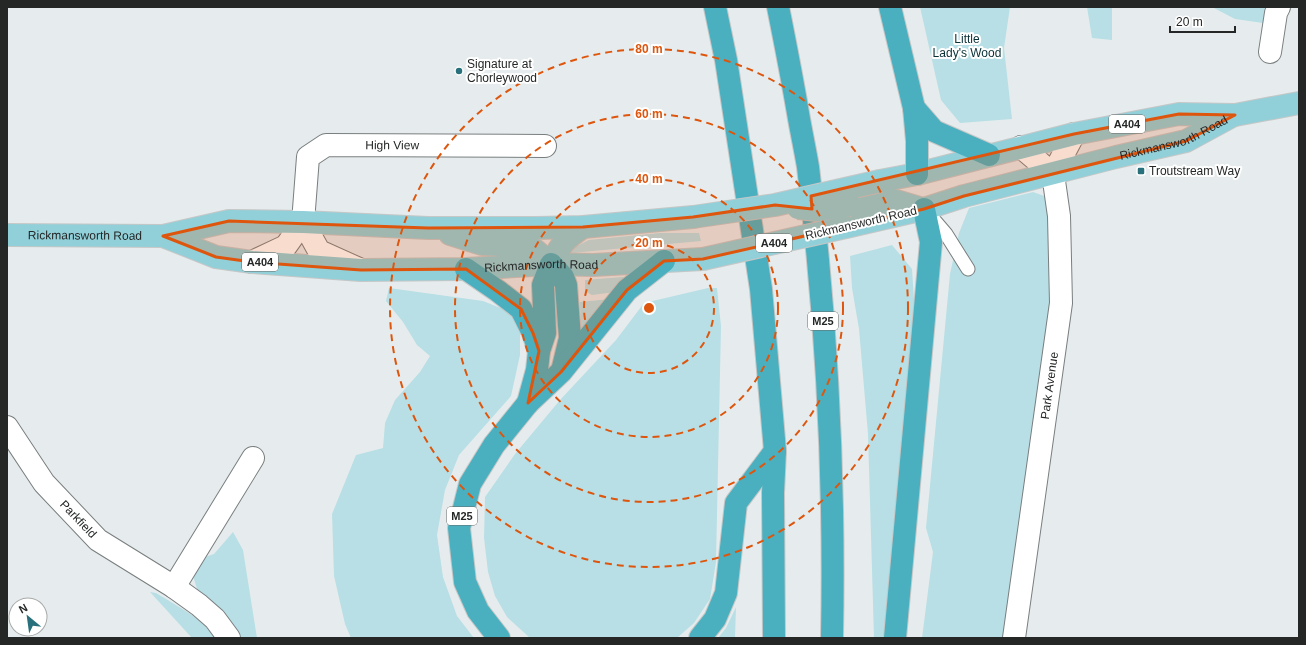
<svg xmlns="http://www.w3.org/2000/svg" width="1306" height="645" font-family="Arial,sans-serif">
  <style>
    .green { fill: #b8dfe5 }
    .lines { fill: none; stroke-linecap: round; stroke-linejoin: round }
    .lane-casing { stroke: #797e7f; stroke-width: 15 }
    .street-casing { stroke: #797e7f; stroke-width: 24 }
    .primary-casing { stroke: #c6c7c7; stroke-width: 24 }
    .highway-casing { stroke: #c6c7c7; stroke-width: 24 }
    .lane { stroke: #fff; stroke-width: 13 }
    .street { stroke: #fff; stroke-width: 22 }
    .primary { stroke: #92d0d9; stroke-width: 22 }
    .highway { stroke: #4ab0bf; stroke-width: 22 }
    .primary-bridge-casing { stroke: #c6c7c7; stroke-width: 24; stroke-linecap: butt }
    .primary-bridge { stroke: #92d0d9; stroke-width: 22 }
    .marked { fill: #de560d; fill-opacity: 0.2; stroke: #de560d; stroke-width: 3; stroke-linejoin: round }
    .ring { fill: none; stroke: #de560d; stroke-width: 2; stroke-dasharray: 7 5 }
    .poi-dot { fill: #28707b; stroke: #fff; stroke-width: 1.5 }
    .labels { text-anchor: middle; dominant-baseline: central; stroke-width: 4; stroke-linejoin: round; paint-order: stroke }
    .shield { fill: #fff; stroke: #666868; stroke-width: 1 }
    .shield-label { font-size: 11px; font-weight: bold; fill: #252727 }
    .park-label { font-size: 12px; fill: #093036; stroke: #fff }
    .poi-label { font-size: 12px; fill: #252727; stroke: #fff; text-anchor: start }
    .street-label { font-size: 12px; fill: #252727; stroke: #fff }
    .centre { fill: #de560d; stroke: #fff; stroke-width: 2 }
    .ring-label { font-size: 12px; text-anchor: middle; font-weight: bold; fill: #de560d; stroke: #fff; stroke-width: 4; stroke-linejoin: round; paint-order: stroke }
  </style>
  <rect width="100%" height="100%" fill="#e6eced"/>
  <!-- green -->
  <g class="green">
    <polygon points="920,7 1010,7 1004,48 1012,119 960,123 941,100"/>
    <polygon points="1087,7 1112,7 1112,40 1092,38"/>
    <polygon points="1212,7 1268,7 1263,23 1235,19"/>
    <polygon points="1033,192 1050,198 1055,301 1008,638 922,638 933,552 926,528 950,274 959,233 969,208"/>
    <polygon points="660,233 699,233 701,241 571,253 577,246 589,240"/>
    <polygon points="892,245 912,269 914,300 887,638 874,638 868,434 859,329 852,288 850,256"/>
    <polygon points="623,277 625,279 615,292 592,295 585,291 585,280"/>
    <polygon points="389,288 483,301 508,311 520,328 520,355 511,396 459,455 445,490 437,535 443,577 457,616 474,638 351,638 345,624 334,576 332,514 356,455 383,448 385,423 395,400 420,372 430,356 417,345 403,322 386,301"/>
    <polygon points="708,288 717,288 721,326 716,562 710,599 694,623 677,638 530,638 507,617 495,596 488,572 484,538 485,497 515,454 560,400 616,340 644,303"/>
    <polygon points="610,299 581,332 580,302"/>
    <polygon points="233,532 243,550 257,638 242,638 239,636 198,592 193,576 202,558 214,554"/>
    <path d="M150 592 156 593C177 606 202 618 216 638H192Z"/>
    <polygon points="736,607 735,638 718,638 726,628"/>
  </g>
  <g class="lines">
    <!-- lane casing -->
    <g class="lane-casing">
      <polyline id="lane" points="928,213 946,234 968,269"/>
    </g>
    <!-- street casing -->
    <g class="street-casing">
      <g id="street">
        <polyline points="1270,52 1276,13 1279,7"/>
        <polyline points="1053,174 1074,134"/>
        <path id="s1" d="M303 222 308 157 326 145 545 146"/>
        <polyline points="303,222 319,251 359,269"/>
        <polyline points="252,262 286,246 303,222"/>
        <path id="s2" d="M7 427 44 483 98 540 174 587 199 605 215 619 229 638"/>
        <polyline points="174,587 253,458"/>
        <path id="s3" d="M1014 638 1061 303 1059 216 1053 174 1021 147"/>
      </g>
    </g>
    <!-- primary casing -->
    <g class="primary-casing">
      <g id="primary">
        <polyline points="880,181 917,174 1074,134 1179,114 1235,115 1299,103"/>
        <polyline points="850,205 869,201 893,200 923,209"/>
        <path id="s4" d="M846 227 924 209 964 196 1116 157 1186 141 1234 115"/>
        <polyline points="450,234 482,244 520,246 535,250 551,264"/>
        <path id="s5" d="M7 235 163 236 229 221 303 222 428 228H536L583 227 693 217"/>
        <path id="s6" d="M163 236 216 257 252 262 361 270 466 269 551 264 593 265 703 259"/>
        <path d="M551 264C561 244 564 240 583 227"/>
      </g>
    </g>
    <!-- highway casing -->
    <g class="highway-casing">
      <g id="highway">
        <polyline points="715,7 726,60 761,289 775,451 773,493 774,638"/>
        <path d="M778 7C785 42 792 78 798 113 801 131 805 149 808 167 827 323 835 481 832 638"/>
        <polyline points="890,7 914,108 917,141 917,174"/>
        <polyline points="914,108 934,131 989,155"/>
        <polyline points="466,269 498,291 521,309 533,333 539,351"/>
        <polyline points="528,403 537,370 539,351 545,333 543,285 551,264 563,277 566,285 570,338 563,367"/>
        <polyline points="499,638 478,611 465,582 459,528 470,484 494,445 528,403 561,372 627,290 664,261"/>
        <polyline points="700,638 715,619 726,593 736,503 775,451"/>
        <polyline points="895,638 931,242 924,209"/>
      </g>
    </g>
    <!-- lane -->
    <use href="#lane" class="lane"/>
    <!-- street -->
    <use href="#street" class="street"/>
    <!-- primary -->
    <use href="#primary" class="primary"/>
    <!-- highway -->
    <use href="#highway" class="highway"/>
    <!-- primary-bridge casing -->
    <g class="primary-bridge-casing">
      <g id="primary-bridge">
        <polyline points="798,208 817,210 850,205"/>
        <polyline points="693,217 775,205 880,181"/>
        <polyline points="703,259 846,227"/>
      </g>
    </g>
    <!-- primary-bridge -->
    <use href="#primary-bridge" class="primary-bridge"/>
  </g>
  <!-- marked area -->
  <path class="marked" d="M1179 114 1235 115 1186 141 964 196 924 209 703 259 664 261 627 290 561 372 528 403 539 351 533 333 521 309 466 269 361 270 252 262 216 257 163 236 229 221 428 228 583 227 693 217 775 205 812 209 811 196 1074 134Z"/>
  <!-- distance rings -->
  <g class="ring">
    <circle cx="649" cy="308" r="65"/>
    <circle cx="649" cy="308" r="129"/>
    <circle cx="649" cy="308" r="194"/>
    <circle cx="649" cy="308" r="259"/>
  </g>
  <!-- markers -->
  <g class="poi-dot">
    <circle cx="459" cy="71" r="4"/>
    <rect x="1137" y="167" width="8" height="8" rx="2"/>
  </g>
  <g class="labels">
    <!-- shield labels -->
    <g class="shield">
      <rect x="1109" y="115" width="36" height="18" rx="3"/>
      <rect x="756" y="234" width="36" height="18" rx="3"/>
      <rect x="242" y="253" width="36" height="18" rx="3"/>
      <rect x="808" y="312" width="30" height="18" rx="3"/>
      <rect x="447" y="507" width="30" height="18" rx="3"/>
    </g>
    <g class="shield-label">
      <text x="1127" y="124">A404</text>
      <text x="774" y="243">A404</text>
      <text x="260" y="262">A404</text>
      <text x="823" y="321">M25</text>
      <text x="462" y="516">M25</text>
    </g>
    <!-- park labels -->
    <g class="park-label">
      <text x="967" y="39">Little<tspan x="967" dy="14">Lady's Wood</tspan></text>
    </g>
    <!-- poi labels -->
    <g class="poi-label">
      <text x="467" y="64">Signature at<tspan x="467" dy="14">Chorleywood</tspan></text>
      <text x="1149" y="171">Troutstream Way</text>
    </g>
    <!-- street labels -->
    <g class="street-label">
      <text stroke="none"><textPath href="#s4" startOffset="340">Rickmansworth Road</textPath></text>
      <text stroke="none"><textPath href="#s1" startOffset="153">High View</textPath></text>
      <text transform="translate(861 223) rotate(-13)">Rickmansworth Road</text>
      <text stroke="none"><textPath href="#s5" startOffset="78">Rickmansworth Road</textPath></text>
      <text stroke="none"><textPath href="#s6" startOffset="383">Rickmansworth Road</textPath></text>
      <text stroke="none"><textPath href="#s3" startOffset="255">Park Avenue</textPath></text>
      <text stroke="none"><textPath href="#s2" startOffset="117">Parkfield</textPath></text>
    </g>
  </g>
  <circle cx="649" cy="308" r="6" class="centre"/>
  <g class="ring-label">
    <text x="649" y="53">80 m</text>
    <text x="649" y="118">60 m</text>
    <text x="649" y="183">40 m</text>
    <text x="649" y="247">20 m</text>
  </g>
  <!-- border -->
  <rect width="1306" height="645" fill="none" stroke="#252727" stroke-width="16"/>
  <!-- north arrow -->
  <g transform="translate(28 617) rotate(331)"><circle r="19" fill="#ffffff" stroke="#a8a9a9"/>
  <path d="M0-3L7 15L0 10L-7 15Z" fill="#28707b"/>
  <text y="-6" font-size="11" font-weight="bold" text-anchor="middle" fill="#252727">N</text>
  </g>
  <!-- scale -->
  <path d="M1170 26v6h65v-6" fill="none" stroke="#252727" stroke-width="2"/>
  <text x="1176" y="26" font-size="12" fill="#252727" stroke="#ffffff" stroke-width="3" paint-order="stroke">20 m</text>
</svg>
